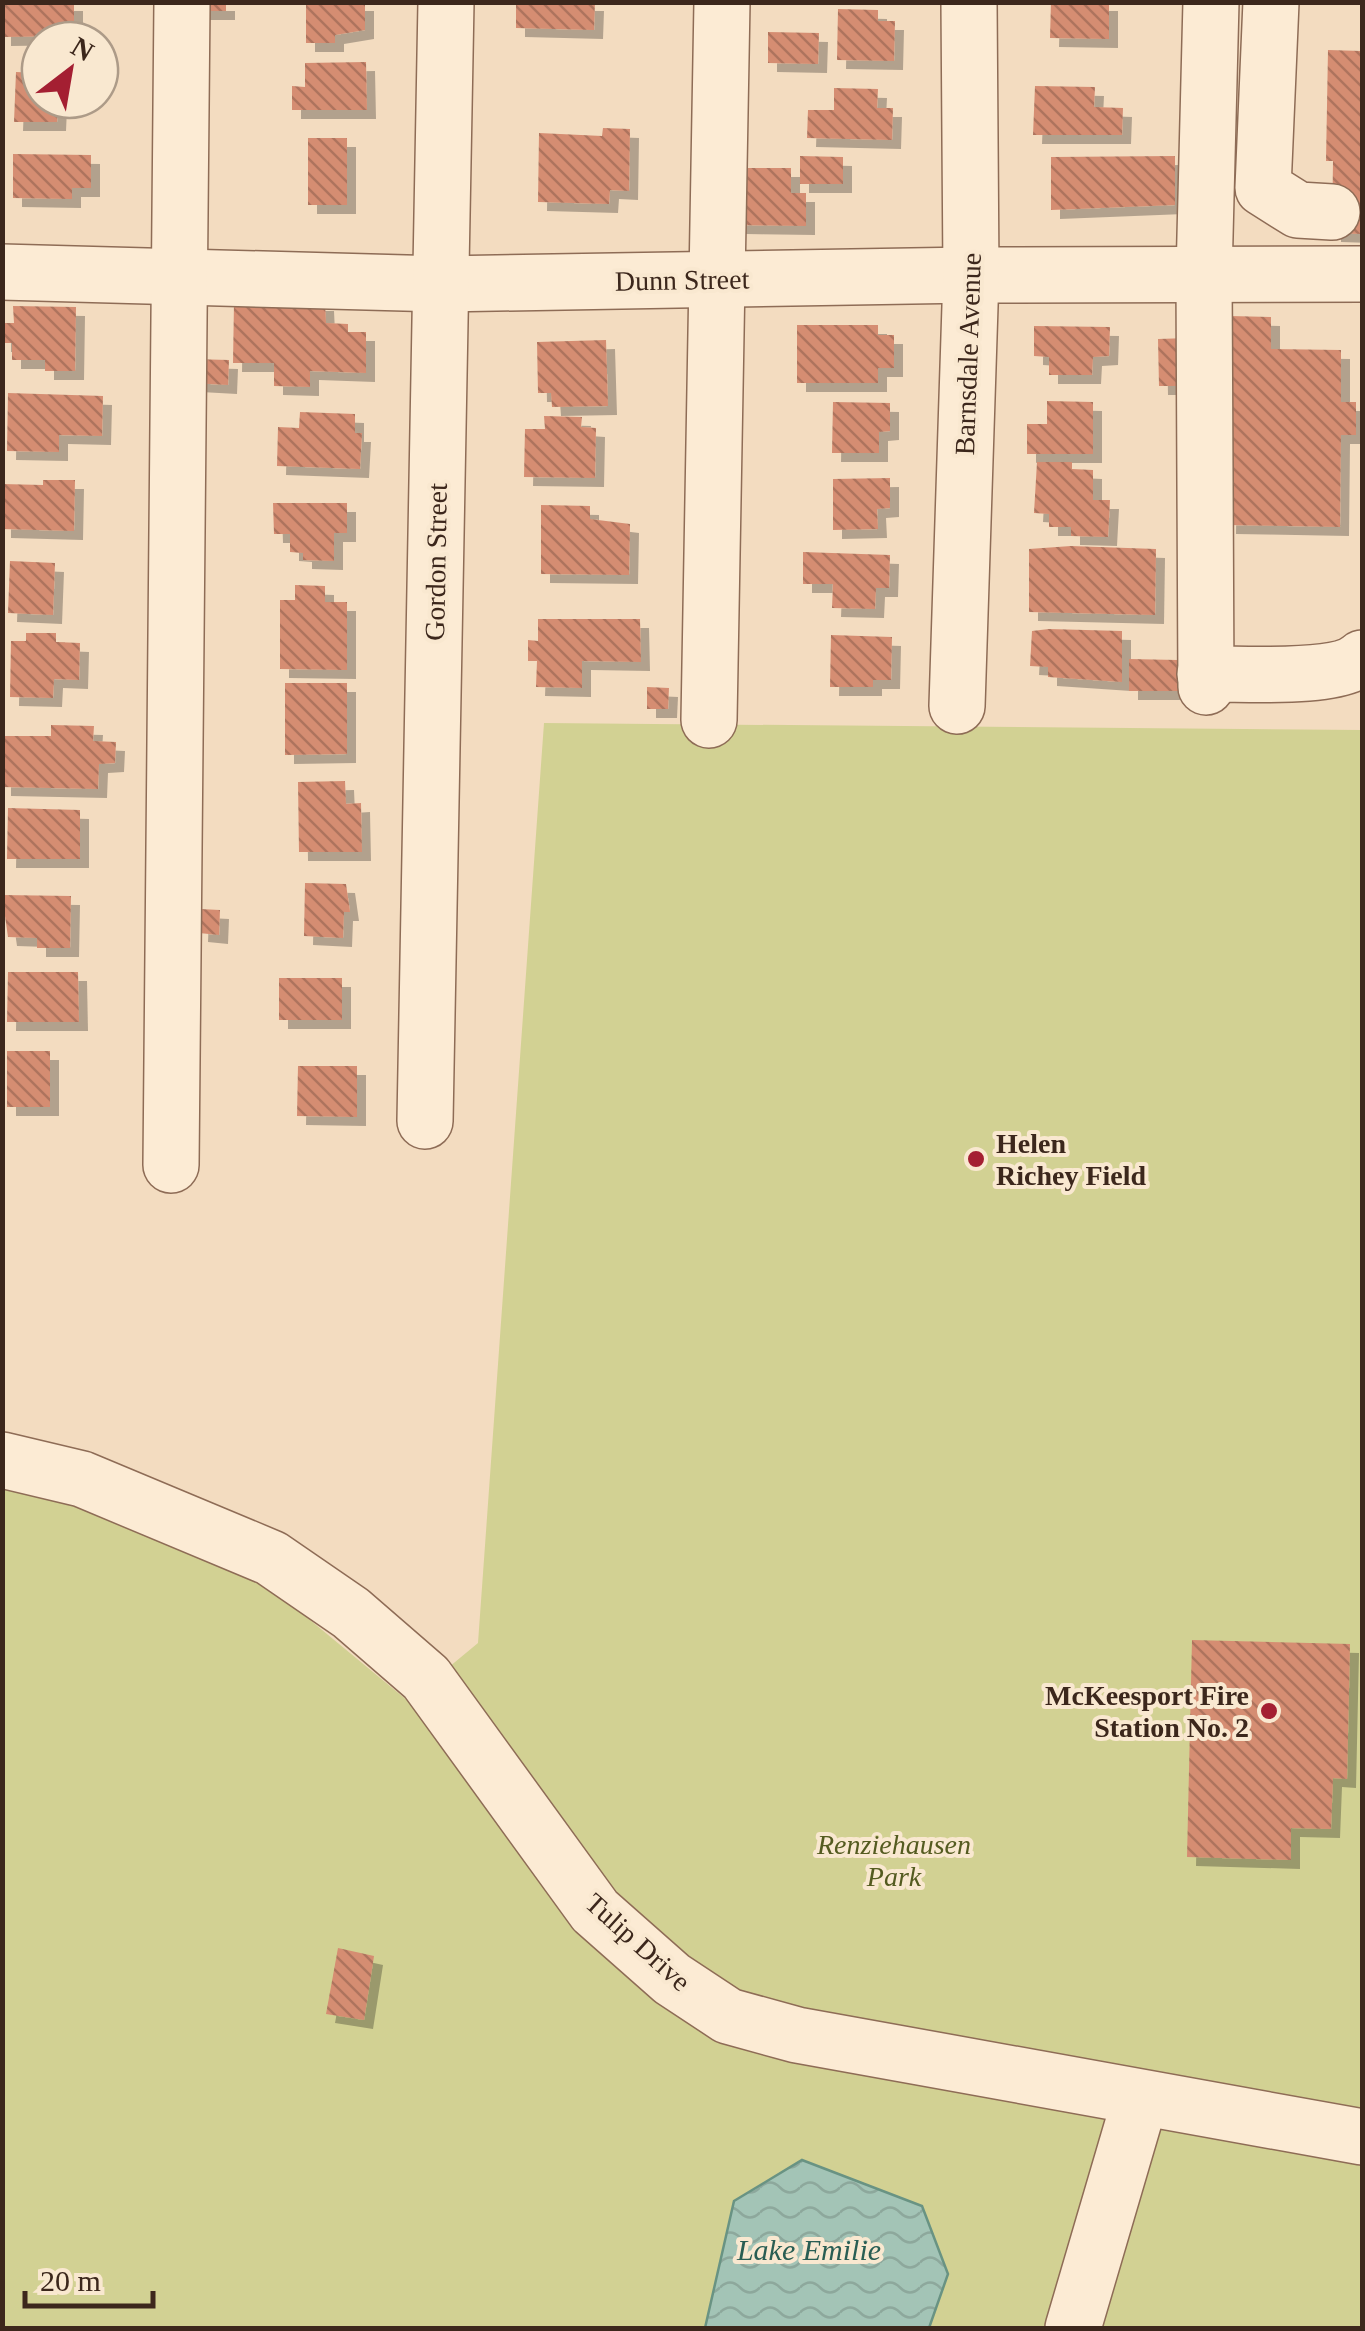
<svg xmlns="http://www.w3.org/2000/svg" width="1365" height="2331" font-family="Georgia,serif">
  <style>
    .green { fill: #d2d193 }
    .water { fill: url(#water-waves); stroke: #699383; stroke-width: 2.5 }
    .building { fill: url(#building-back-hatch); filter: url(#shadow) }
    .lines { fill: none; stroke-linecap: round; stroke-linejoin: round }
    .minor-casing { stroke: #8e6c56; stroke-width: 58 }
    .minor { stroke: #fcebd4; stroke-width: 55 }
    .poi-dot { fill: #a41f32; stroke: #f9e8d0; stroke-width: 4 }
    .labels { text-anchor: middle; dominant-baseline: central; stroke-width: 8; stroke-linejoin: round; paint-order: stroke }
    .street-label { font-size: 28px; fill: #3c271c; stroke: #f9e8d0 }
    .poi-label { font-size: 28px; font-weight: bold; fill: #3c271c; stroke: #f9e8d0; text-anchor: start }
    .park-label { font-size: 28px; font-style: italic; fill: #545b20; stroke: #f9e8d0 }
    .water-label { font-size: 30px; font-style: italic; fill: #295d53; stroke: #f9e8d0 }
  </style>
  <defs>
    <pattern id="water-waves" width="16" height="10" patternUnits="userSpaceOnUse" patternTransform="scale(2.5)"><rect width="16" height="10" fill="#a3c4b6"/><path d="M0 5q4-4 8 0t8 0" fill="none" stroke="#8da89c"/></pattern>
    <pattern id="building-back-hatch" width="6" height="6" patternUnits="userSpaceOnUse" patternTransform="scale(2.5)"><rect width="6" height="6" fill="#d58d72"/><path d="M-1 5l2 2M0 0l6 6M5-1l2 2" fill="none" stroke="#ae735d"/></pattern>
    <filter id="shadow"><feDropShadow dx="9" dy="9" stdDeviation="0" flood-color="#0004"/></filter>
  </defs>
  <rect width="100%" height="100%" fill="#f3dcc0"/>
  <!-- green -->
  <polygon class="green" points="544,723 1362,730 1362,2328 3,2328 3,1486 73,1501 258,1577 408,1701 478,1643"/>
  <!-- water -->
  <polygon class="water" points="802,2160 922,2206 948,2274 929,2328 705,2328 734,2201"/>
  <!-- building -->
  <g class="building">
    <polygon points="2,2 74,2 74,36 2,37"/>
    <rect x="196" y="2" width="30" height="9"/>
    <polygon points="306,2 365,2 365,30 335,35 335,43 306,43"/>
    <polygon points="516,2 595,2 594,30 516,28"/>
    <polygon points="1051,2 1109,2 1109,39 1050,38"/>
    <polygon points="838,9 878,10 878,21 895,21 894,61 837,60"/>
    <polygon points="768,32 819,33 818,64 768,63"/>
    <polygon points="1328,50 1362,51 1362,234 1332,233 1333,161 1326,161"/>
    <polygon points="366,62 367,110 292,110 292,86 305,87 305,63"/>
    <polygon points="16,72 40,73 40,100 58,100 57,122 14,122"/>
    <polygon points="1035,86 1095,87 1094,107 1123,108 1122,135 1033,135"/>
    <polygon points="834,88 878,89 877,108 893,108 892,140 807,138 808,110 834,110"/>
    <polygon points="603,128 630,129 629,191 610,190 609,204 538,202 539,133 602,136"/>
    <rect x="308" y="138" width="39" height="67"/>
    <polygon points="13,154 91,155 91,188 72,188 72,199 13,198"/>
    <polygon points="800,156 843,157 843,184 800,184"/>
    <polygon points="1175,156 1175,205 1051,210 1051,157"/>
    <polygon points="738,168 791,168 791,193 806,193 806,226 737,225"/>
    <polygon points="234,302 325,302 326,323 348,324 348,332 366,332 366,373 310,371 310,387 274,386 274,363 233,363"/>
    <polygon points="13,306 76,307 75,371 45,371 45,360 12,360 12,343 2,343 2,323 14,323"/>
    <polygon points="1230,316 1271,317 1271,349 1341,350 1341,402 1356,402 1356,435 1341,435 1340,527 1227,525"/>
    <polygon points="797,325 878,325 878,335 894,335 894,368 878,368 878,383 797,383"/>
    <polygon points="1034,326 1110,327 1109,356 1093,357 1092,375 1049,375 1049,357 1034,356"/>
    <polygon points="1188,338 1189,386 1159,386 1158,339"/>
    <polygon points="606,340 608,406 552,407 551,393 538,393 537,342"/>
    <polygon points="192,359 229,360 228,385 192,383"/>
    <polygon points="8,393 103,396 102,436 59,435 59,452 7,451"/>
    <polygon points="1047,401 1093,402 1093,454 1027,454 1027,424 1047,424"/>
    <polygon points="833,402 890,403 890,431 879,432 879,453 832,453"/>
    <polygon points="300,412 355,414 355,433 362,433 360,469 277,466 278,427 299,428"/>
    <polygon points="544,416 582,417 581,427 596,428 595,478 524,477 525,429 545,429"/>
    <polygon points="1037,462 1072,462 1072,469 1093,470 1093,500 1110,500 1108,537 1071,536 1071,527 1049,527 1049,514 1034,513"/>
    <polygon points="890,478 890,508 877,509 878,529 833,530 833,479"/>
    <polygon points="43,480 75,480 74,531 2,529 2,484 43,485"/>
    <polygon points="273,503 347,503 347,533 334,533 334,561 303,560 303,553 290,552 290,534 274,534"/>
    <polygon points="541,505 590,506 590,519 630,524 629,575 541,574"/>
    <polygon points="1071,546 1156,549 1155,615 1029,612 1029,549"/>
    <polygon points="803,552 890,555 889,588 876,588 875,609 832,608 833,584 803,584"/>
    <polygon points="10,561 55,563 53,615 8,613"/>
    <polygon points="295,585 325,586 325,602 347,602 347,670 280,669 280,600 295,600"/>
    <polygon points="538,619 640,619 641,662 582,661 582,688 536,687 537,661 528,661 528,640 538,641"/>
    <polygon points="1049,629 1122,631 1122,682 1048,677 1048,667 1030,666 1032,631"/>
    <polygon points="26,633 56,633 56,642 80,643 79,680 54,679 53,698 10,697 11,641 26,641"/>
    <polygon points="831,635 892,637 891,680 873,680 873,687 830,687"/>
    <polygon points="1129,659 1178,660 1179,691 1129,691"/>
    <polygon points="285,683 347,683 347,754 285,755"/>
    <polygon points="647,687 669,688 668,709 647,709"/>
    <polygon points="51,725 94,726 93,741 116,742 115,763 99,764 98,789 2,787 2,736 51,736"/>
    <polygon points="345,781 346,804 361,803 362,852 299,852 298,782"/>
    <polygon points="8,808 80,810 80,859 7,859"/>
    <polygon points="305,883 346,884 350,912 344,912 343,938 304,936"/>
    <polygon points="2,895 71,896 70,948 37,948 37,938 8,937"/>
    <polygon points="200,909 220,910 219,935 199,933"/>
    <polygon points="8,972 78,972 79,1022 7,1022"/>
    <rect x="279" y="978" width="63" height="42"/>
    <rect x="7" y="1051" width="43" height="56"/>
    <polygon points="298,1066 357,1066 357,1117 297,1116"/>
    <polygon points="1192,1640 1350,1644 1347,1779 1333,1778 1331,1829 1291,1828 1291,1860 1187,1857"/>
    <polygon points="338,1948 374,1956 364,2020 326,2014"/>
  </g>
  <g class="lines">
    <!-- minor casing -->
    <g class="minor-casing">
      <g id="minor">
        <polyline points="1271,2 1263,188 1298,210 1332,212"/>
        <polyline points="2,272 442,284 971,275 1362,274"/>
        <path d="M1205 674C1242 673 1337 681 1362 658"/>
        <polyline points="1206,687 1204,275 1211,2"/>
        <polyline points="957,706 971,275 969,2"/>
        <polyline points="709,720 722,2"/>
        <polyline points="425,1121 446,2"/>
        <polyline points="171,1165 182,2"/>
        <polyline points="2,1460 82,1479 271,1558 351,1613 426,1678 595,1911 672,1979 728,2016 797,2035 1362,2137"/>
        <polyline points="1073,2328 1140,2100"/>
      </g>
    </g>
    <!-- minor -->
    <use href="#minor" class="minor"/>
  </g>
  <!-- markers -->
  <g class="poi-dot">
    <circle cx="976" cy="1159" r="10"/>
    <circle cx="1269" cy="1711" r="10"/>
  </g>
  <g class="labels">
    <!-- street labels -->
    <g class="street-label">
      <text transform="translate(682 280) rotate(-1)">Dunn Street</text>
      <text transform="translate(968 354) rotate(-88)">Barnsdale Avenue</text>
      <text transform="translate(436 562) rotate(-89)">Gordon Street</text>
      <text transform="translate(638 1942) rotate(42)">Tulip Drive</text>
    </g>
    <!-- poi labels -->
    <g class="poi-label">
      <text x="996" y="1143">Helen<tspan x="996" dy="32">Richey Field</tspan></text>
      <text x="1249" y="1695" text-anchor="end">McKeesport Fire<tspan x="1249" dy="32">Station No. 2</tspan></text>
    </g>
    <!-- park labels -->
    <g class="park-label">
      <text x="894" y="1844">Renziehausen<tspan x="894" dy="32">Park</tspan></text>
    </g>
    <!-- water labels -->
    <g class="water-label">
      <text x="809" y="2249">Lake Emilie</text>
    </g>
  </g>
  <!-- border -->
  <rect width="1365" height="2331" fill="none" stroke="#3c271c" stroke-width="10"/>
  <!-- north arrow -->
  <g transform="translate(70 70) rotate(31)"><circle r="48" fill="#f9e8d0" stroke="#ad9b88" stroke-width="2.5"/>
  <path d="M0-8L18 38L0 25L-18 38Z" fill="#a41f32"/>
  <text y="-15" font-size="28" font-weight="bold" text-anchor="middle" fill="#3c271c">N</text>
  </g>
  <!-- scale -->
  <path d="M25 2291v15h128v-15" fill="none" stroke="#3c271c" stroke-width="5"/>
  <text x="40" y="2291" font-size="30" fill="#3c271c" stroke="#f9e8d0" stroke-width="8" paint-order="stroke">20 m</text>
</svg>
